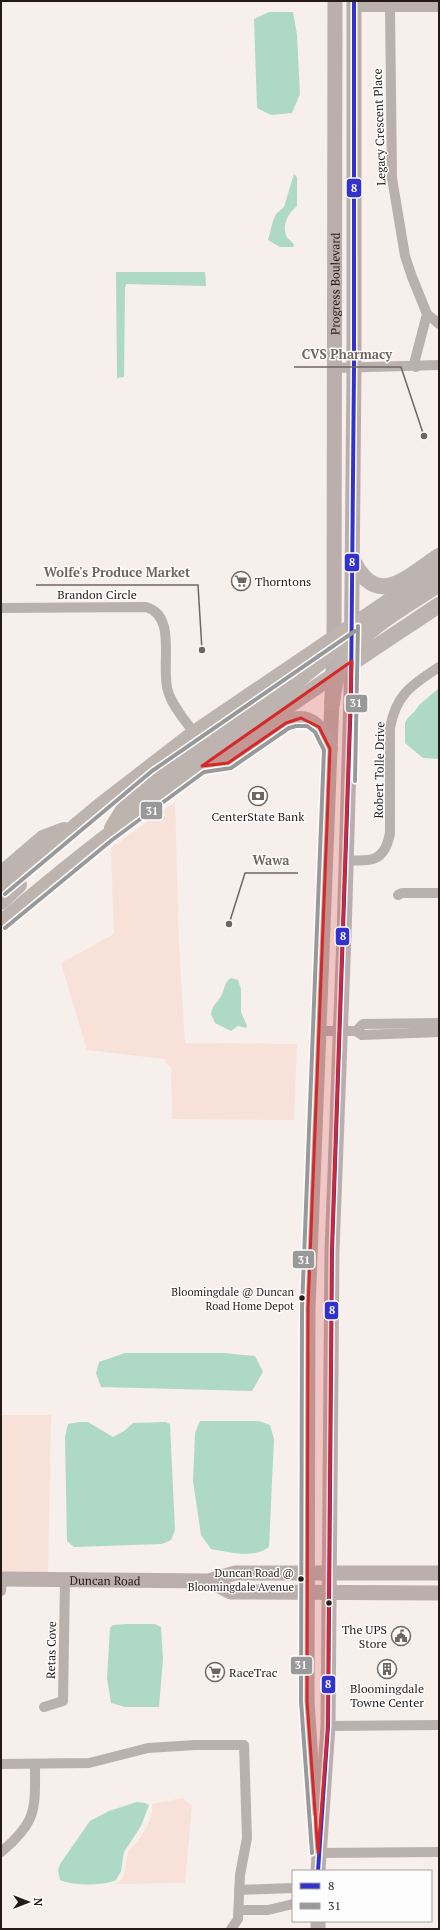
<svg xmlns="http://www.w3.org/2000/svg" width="440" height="1930" font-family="'PT Serif',serif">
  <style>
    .green { fill: #f8e1d9 }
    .water { fill: #aed9c6 }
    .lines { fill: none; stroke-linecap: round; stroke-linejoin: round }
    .street { stroke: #bab1ae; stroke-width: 10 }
    .secondary { stroke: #baafac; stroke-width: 15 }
    .primary { stroke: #bdb3af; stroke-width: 16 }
    .bus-1-casing { stroke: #fdfdfd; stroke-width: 7 }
    .bus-2-casing { stroke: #fdfdfd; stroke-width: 7 }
    .bus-1 { stroke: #33c; stroke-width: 4 }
    .bus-2 { stroke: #999; stroke-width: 4 }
    .marked { fill: #d62828; fill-opacity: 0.2; stroke: #d62828; stroke-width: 3; stroke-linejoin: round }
    .bus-dot { fill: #271a16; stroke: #fdfdfd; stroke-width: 1.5 }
    .labels { text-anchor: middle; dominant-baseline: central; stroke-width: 3; stroke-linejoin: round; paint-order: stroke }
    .bus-label { font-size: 11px; fill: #271a16; stroke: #fdfdfd; text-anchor: end }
    .street-label { font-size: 12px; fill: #271a16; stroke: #fdfdfd }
    .poi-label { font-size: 12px; fill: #271a16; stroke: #fdfdfd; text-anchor: start }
    .leader { fill: none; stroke: #706561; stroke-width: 1.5 }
    .callout-dot { fill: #706561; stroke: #fdfdfd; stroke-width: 1.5 }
    .callout-label { font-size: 13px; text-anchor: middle; font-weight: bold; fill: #706561; stroke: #fdfdfd; stroke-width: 3; stroke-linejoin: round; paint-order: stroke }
    .line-badge { stroke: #fdfdfd; stroke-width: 1.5 }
    .badge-label { font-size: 11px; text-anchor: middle; font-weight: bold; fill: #fff }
  </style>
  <rect width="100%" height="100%" fill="#f7efec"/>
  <!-- green -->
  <g class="green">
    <polygon points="175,802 179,946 185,1043 297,1044 294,1120 172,1119 171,1068 165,1062 165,1059 87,1050 61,963 114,934 111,848"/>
    <polygon points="1,1415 51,1415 48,1575 1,1575"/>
    <path d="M183 1798 192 1806 185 1883 117 1884C128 1877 124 1864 128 1853 130 1849 135 1845 138 1841 145 1831 154 1815 152 1804Z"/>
  </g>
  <!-- water -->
  <g class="water">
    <polygon points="269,12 293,12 297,35 300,94 292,113 271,115 257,108 254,19"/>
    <path d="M294 174 297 177V206C289 213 282 223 286 235 287 239 292 241 294 245L293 247H280L268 240 273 221 276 214 284 207Z"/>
    <polygon points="116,272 205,272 206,286 126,284 125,289 124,377 117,378"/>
    <polygon points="439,688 439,759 423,758 405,743 405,723 407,719 415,711 419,705"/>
    <path d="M231 978 238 980 241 989V1012L247 1026 246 1028 238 1026 231 1031 215 1023 211 1014C212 1006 216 1004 220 998 225 991 223 983 231 978Z"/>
    <polygon points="125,1353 223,1353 255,1356 263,1372 252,1391 101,1387 96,1373 99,1362"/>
    <path d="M200 1421H259L270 1425 274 1439 269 1547C254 1559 229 1552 211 1549L201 1535 193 1481 195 1433Z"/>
    <polygon points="79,1422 88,1422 113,1437 124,1431 133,1423 165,1422 170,1424 175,1530 171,1540 162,1544 74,1547 67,1541 65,1437 68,1424"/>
    <polygon points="125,1624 155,1624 161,1627 163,1659 159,1707 125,1707 111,1703 107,1678 110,1628 113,1625"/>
    <path d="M137 1802 145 1803 149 1805 141 1826 124 1852 121 1871 116 1880C104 1886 73 1886 60 1880L58 1870 60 1864 90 1821 109 1811Z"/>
  </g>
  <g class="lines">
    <!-- street -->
    <g class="street">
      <polyline points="354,7 439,7"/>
      <polyline points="390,7 392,178 405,256 412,277 427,314 439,324"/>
      <polyline points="416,367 415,360 427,314"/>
      <polyline points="334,368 439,365"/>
      <path d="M1 608 146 607C178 616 160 667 168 691 172 706 185 720 194 733"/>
      <path d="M347 860C372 862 385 861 390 833V728C396 694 412 685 439 667"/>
      <polyline points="398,895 402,893 439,893"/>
      <polyline points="319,1031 356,1031 362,1035 439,1032"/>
      <polyline points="356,1031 363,1024 439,1023"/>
      <polyline points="1,1591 2,1579"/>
      <polyline points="44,1707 63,1701 65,1580"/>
      <polyline points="328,1726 439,1725"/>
      <polyline points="1,1764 89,1763 148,1748 195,1745 244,1745 247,1838 240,1875 238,1919 231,1929"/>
      <path d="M1 1852C38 1821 35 1809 35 1764"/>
      <polyline points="318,1853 439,1852"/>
      <polyline points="239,1890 293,1888"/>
      <polyline points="239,1910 268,1910 293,1904"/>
    </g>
    <!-- secondary -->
    <g class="secondary">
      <path id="s1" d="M1 1579 209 1581 235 1573H439"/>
      <polyline points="209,1581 231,1592 439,1593"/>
      <path id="s2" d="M314 1808 307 1701 308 1308 334 648 335 1"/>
      <polyline points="318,1871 328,1726 332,1251 344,936 351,695 354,368 354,1"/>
      <polyline points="318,1921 318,1929"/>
    </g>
    <!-- primary -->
    <g class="primary">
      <path d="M352 558C376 611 407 577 439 556"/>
      <path d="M332 703C334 689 336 674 343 662 364 627 407 606 439 584"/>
      <path d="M204 765C211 765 222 765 228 762 264 746 304 682 330 749"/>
      <polyline points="112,828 130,799 296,682 324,659 338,643"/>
      <polyline points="1,874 43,838 64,830"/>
      <polyline points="1,889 97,808 194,733 439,567"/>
      <polyline points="1,902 19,885"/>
      <path d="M1 923C137 804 289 705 439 605"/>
    </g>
    <!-- bus-1 casing -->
    <g class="bus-1-casing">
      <polyline id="bus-1" points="318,1871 328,1726 332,1251 351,695 354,368 354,1"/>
    </g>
    <!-- bus-2 casing -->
    <g class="bus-2-casing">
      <g id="bus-2">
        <polyline points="355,781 358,626"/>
        <polyline points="5,894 152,771 355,631"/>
        <polyline points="5,928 112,840 204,772 231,768 289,728 296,726 307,726 315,732 324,750 302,1308 301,1701 312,1853"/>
      </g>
    </g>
    <!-- bus-1 -->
    <use href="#bus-1" class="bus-1"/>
    <!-- bus-2 -->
    <use href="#bus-2" class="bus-2"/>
  </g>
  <!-- marked area -->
  <path class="marked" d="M352 661 332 1251 328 1726 318 1853 307 1701 308 1308 330 749 319 727 301 718 286 723 228 763 202 766Z"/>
  <!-- icons -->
  <defs>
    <g id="supermarket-ring" transform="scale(1)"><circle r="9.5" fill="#fdfdfd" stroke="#706561" stroke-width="1.5"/><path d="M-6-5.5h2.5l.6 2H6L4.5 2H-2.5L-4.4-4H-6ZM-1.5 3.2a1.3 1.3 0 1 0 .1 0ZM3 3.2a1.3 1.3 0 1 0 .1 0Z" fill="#706561"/></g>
    <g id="bank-ring" transform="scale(1)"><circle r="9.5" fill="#fdfdfd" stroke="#706561" stroke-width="1.5"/><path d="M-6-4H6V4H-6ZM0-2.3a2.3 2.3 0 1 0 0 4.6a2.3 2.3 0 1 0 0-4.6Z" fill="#706561"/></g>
    <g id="civic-ring" transform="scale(1)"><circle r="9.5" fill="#fdfdfd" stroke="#706561" stroke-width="1.5"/><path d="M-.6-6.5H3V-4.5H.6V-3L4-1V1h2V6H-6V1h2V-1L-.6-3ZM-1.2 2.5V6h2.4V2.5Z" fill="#706561"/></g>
    <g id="building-ring" transform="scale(1)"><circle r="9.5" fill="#fdfdfd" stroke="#706561" stroke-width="1.5"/><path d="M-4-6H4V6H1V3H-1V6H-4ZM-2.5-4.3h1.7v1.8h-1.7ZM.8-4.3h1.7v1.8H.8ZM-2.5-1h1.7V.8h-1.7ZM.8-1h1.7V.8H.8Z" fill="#706561"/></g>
  </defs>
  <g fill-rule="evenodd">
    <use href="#supermarket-ring" x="241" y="581"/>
    <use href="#bank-ring" x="258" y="796"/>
    <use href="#civic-ring" x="401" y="1636"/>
    <use href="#building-ring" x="387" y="1669"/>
    <use href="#supermarket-ring" x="215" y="1672"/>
  </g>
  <!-- markers -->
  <g class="bus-dot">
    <circle cx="302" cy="1298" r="3.5"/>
    <circle cx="301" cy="1579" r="3.5"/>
    <circle cx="329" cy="1603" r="3.5"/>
  </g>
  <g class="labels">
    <!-- bus labels -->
    <g class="bus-label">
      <text x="294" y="1292">Bloomingdale @ Duncan<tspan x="294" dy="14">Road Home Depot</tspan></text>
      <text x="294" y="1573">Duncan Road @<tspan x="294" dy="14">Bloomingdale Avenue</tspan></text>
    </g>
    <!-- street labels -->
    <g class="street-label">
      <text transform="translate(379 127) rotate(-92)">Legacy Crescent Place</text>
      <text stroke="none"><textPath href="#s2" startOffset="1525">Progress Boulevard</textPath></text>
      <text x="97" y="594">Brandon Circle</text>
      <text transform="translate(379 770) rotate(-89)">Robert Tolle Drive</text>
      <text stroke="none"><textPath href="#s1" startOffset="104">Duncan Road</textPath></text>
      <text transform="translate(51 1650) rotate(-89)">Retas Cove</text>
    </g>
    <!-- poi labels -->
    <g class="poi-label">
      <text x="255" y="581">Thorntons</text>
      <text x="258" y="816" text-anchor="middle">CenterState Bank</text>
      <text x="387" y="1629" text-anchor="end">The UPS<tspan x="387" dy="14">Store</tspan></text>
      <text x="229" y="1672">RaceTrac</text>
      <text x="387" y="1688" text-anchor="middle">Bloomingdale<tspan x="387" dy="14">Towne Center</tspan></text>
    </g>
  </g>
  <!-- callouts -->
  <path class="leader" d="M424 436L401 367H294M202 650L198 585H36M229 924L245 873H298"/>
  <g class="callout-dot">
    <circle cx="424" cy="436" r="4"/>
    <circle cx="202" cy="650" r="4"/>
    <circle cx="229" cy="924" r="4"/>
  </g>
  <g class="callout-label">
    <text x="347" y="359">CVS Pharmacy</text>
    <text x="117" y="577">Wolfe's Produce Market</text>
    <text x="271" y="865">Wawa</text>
  </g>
  <g class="line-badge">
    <rect x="346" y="178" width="16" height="20" rx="4" fill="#33c"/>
    <rect x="344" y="553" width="16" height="19" rx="4" fill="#33c"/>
    <rect x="345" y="694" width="23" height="19" rx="4" fill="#999"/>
    <rect x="140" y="801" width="23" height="19" rx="4" fill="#999"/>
    <rect x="335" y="927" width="15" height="19" rx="4" fill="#33c"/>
    <rect x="292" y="1250" width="23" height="19" rx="4" fill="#999"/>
    <rect x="324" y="1301" width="15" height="19" rx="4" fill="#33c"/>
    <rect x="290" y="1656" width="23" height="19" rx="4" fill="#999"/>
    <rect x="321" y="1675" width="15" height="19" rx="4" fill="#33c"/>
  </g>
  <g class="badge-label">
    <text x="354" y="192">8</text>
    <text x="352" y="566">8</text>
    <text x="356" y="707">31</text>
    <text x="152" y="815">31</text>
    <text x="343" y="940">8</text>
    <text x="304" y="1264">31</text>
    <text x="332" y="1314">8</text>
    <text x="301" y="1669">31</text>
    <text x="328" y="1688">8</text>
  </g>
  <!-- border -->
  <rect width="440" height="1930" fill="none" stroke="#271a16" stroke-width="4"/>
  <!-- legend -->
  <rect x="292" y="1870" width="140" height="52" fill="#fdfdfd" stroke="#a7a2a1"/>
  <rect x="300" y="1883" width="20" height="6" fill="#3333cc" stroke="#a7a2a1"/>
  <text x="328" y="1890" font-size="12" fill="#271a16">8</text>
  <rect x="300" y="1903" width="20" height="6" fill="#999999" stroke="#a7a2a1"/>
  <text x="328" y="1910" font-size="12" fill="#271a16">31</text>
  <!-- north arrow -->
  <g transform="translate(28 1902) rotate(90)" stroke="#fdfdfd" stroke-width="3" paint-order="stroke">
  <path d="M0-3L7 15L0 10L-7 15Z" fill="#271a16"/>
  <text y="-6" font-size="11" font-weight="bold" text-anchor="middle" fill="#271a16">N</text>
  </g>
</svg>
